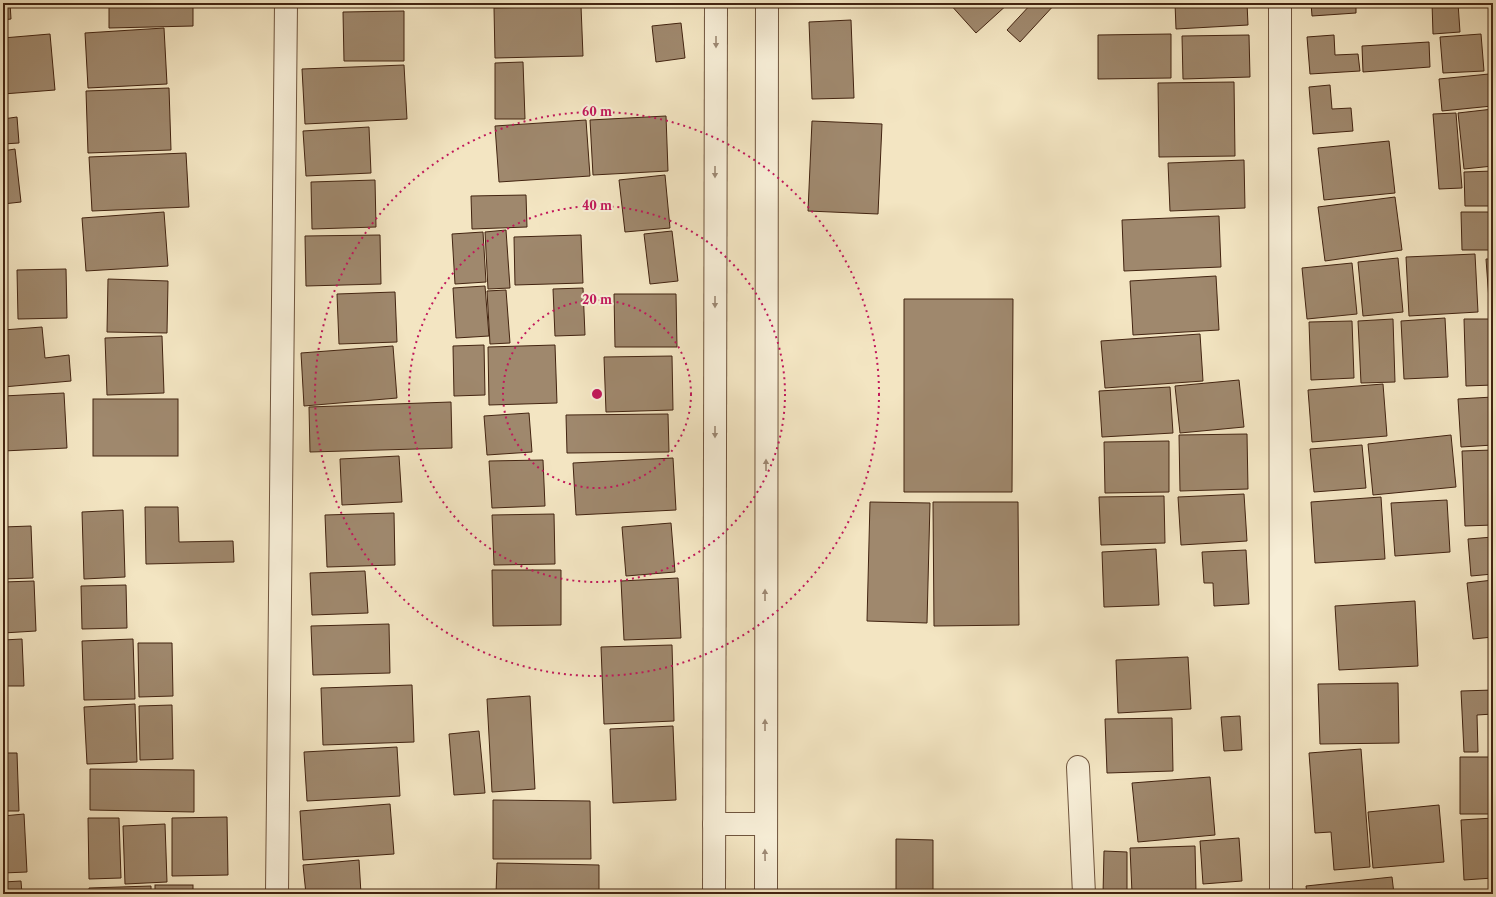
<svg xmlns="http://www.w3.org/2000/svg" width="1496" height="897" font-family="'Libre Caslon Text',serif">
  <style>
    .building { fill: #9f886d; stroke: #432411 }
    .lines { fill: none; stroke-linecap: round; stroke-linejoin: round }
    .minor-casing { stroke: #6f543d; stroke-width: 24 }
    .tertiary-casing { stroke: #6f543d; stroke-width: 24 }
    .minor { stroke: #f7eed7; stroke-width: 22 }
    .tertiary { stroke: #f7eed7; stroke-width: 22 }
    .oneway { fill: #9d8974 }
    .ring { fill: none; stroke: #c2185b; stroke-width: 2; stroke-dasharray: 2 4 }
    .centre { fill: #c2185b; stroke: #f7eed7; stroke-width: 2 }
    .ring-label { font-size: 12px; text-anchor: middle; font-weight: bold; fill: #c2185b; stroke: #f7eed7; stroke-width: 4; stroke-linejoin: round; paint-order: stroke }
  </style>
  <rect width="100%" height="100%" fill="#f3e5c2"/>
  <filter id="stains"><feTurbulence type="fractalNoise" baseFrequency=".005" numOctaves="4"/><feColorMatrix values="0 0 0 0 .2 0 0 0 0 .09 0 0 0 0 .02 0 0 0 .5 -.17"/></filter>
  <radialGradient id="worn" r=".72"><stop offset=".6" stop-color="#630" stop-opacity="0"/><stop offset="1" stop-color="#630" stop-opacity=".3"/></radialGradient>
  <!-- building -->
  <g class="building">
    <polygon points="3,3 10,3 11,19 3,20"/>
    <polygon points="109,3 193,3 193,26 109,28"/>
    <polygon points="346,3 405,3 405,4 346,6"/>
    <polygon points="949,3 1009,3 976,33"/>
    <polygon points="1032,3 1056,3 1020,42 1007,30"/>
    <polygon points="1175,3 1247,3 1248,25 1176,29"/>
    <polygon points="1311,3 1356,3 1356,13 1312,16"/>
    <polygon points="1432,3 1458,3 1460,32 1433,34"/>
    <polygon points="581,6 583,56 495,58 494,8"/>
    <polygon points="404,11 404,61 344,61 343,12"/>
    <polygon points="851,20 854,98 812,99 809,22"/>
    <polygon points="681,23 685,58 656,62 652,26"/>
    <polygon points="164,28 167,84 88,88 85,33"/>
    <polygon points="50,34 55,90 3,94 3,38"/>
    <polygon points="1171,34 1171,78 1098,79 1098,35"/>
    <polygon points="1481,34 1484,71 1443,73 1440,37"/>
    <polygon points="1249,35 1250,77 1183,79 1182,36"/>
    <polygon points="1334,35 1335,55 1358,54 1360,71 1310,74 1307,37"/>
    <polygon points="1429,42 1430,67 1363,72 1362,46"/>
    <polygon points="523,62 525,119 495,119 495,63"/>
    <polygon points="404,65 407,119 305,124 302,69"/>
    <polygon points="1489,74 1492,106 1442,111 1439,79"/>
    <polygon points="1234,82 1235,156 1159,157 1158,83"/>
    <polygon points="1330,85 1332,109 1351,108 1353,131 1313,134 1309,87"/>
    <polygon points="169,88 171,150 88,153 86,91"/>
    <polygon points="1493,109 1493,166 1464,169 1458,113"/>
    <polygon points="1456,113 1462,188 1439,189 1433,114"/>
    <polygon points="666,116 668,171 593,175 590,120"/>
    <polygon points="17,117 19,143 3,144 3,119"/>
    <polygon points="586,120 590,176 499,182 495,126"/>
    <polygon points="812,121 882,124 878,214 808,211"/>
    <polygon points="369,127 371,173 306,176 303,131"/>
    <polygon points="1389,141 1395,193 1324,200 1318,148"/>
    <polygon points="15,149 21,202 3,204 3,151"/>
    <polygon points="186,153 189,207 92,211 89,157"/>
    <polygon points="1244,160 1245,208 1170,211 1168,163"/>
    <polygon points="1493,171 1493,206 1465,206 1464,172"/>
    <polygon points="665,175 670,228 625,232 619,180"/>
    <polygon points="375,180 376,227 312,229 311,182"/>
    <polygon points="526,195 527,227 472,229 471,196"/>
    <polygon points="1395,197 1402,250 1325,261 1318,207"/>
    <polygon points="164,212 168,266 86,271 82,218"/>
    <polygon points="1461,212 1493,212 1493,250 1462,250"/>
    <polygon points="1219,216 1221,267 1124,271 1122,220"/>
    <polygon points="506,230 510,288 488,289 485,232"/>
    <polygon points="672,231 678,281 650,284 644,234"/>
    <polygon points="483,232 486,282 455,284 452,234"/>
    <polygon points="380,235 381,284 306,286 305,236"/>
    <polygon points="581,235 583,283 515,285 514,237"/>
    <polygon points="1475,254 1478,312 1409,316 1406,257"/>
    <polygon points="1398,258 1403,312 1363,316 1358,262"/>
    <polygon points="1486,259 1493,259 1493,314 1490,314"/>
    <polygon points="1352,263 1357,314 1307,319 1302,268"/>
    <polygon points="3,269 5,269 7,322 3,322"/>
    <polygon points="66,269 67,318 18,319 17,270"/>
    <polygon points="1216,276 1219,330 1133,335 1130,281"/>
    <polygon points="108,279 168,281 167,333 107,332"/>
    <polygon points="485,286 489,336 456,338 453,288"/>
    <polygon points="583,288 585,335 555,336 553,289"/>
    <polygon points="506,290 510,343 490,344 487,291"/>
    <polygon points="395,292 397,342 339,344 337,294"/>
    <polygon points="614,294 676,294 677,347 615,347"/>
    <polygon points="904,299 1013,299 1012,492 904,492"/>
    <polygon points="1445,318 1448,377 1404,379 1401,321"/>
    <polygon points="1393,319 1395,382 1361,383 1358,321"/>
    <polygon points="1464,319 1493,319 1493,385 1466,386"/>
    <polygon points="1352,321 1354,378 1311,380 1309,322"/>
    <polygon points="42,327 45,358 69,355 71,381 3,387 3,330"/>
    <polygon points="1200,334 1203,381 1105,388 1101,341"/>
    <polygon points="162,336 164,393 107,395 105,338"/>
    <polygon points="484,345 485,395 454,396 453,346"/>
    <polygon points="555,345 557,403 489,405 488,347"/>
    <polygon points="393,346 397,398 304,406 301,353"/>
    <polygon points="672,356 673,410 606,412 604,357"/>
    <polygon points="1239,380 1244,427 1180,433 1175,386"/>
    <polygon points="1383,384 1387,436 1312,442 1308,390"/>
    <polygon points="1170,387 1173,433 1102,437 1099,391"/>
    <polygon points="64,393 67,448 3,451 3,396"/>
    <polygon points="1493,397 1493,445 1461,447 1458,399"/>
    <rect x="93" y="399" width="85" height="57"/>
    <polygon points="451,402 452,448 310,452 309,407"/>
    <polygon points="529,413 532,452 487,455 484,416"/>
    <polygon points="668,414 669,452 567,453 566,415"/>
    <polygon points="1247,434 1248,489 1180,491 1179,435"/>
    <polygon points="1451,435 1456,487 1373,495 1368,444"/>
    <polygon points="1169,441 1169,492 1105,493 1104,442"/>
    <polygon points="1362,445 1366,488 1314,492 1310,449"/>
    <polygon points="1493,450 1493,525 1465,526 1462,451"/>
    <polygon points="399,456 402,502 342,505 340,459"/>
    <polygon points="673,458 676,510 576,515 573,463"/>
    <polygon points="543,460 545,506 492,508 489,461"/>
    <polygon points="1244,494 1247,541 1181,545 1178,497"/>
    <polygon points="1164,496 1165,543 1101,545 1099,497"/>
    <polygon points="1381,497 1385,559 1315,563 1311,502"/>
    <polygon points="1447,500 1450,552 1395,556 1391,503"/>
    <polygon points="870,502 930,503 927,623 867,621"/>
    <polygon points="933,502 1018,502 1019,625 934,626"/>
    <polygon points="145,507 178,507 179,542 233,541 234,562 146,564"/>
    <polygon points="123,510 125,577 84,579 82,512"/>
    <polygon points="394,513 395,565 327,567 325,515"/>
    <polygon points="554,514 555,564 494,565 492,515"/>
    <polygon points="671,523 675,572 626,576 622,527"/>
    <polygon points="31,526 33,578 3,579 3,527"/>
    <polygon points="1493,537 1493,574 1471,576 1468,539"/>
    <polygon points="1156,549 1159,605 1104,607 1102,552"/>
    <polygon points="1246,550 1249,604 1214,606 1213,583 1204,583 1202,552"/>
    <polygon points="492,570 561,570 561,625 493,626"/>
    <polygon points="365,571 368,613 312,615 310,573"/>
    <polygon points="678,578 681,638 624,640 621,581"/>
    <polygon points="1493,580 1493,637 1473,639 1467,583"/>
    <polygon points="34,581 36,631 3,633 3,582"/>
    <polygon points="126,585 127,628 82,629 81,586"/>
    <polygon points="1415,601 1418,666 1339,670 1335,606"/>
    <polygon points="389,624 390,673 313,675 311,626"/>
    <polygon points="22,639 24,686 3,686 3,640"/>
    <polygon points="133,639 135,699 84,700 82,641"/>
    <polygon points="138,643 172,643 173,696 139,697"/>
    <polygon points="672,645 674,721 604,724 601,647"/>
    <polygon points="1188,657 1191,709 1118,713 1116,660"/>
    <polygon points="1398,683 1399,743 1320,744 1318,684"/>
    <polygon points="412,685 414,742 323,745 321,688"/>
    <polygon points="1493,690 1493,714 1477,715 1478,752 1464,752 1461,691"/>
    <polygon points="530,696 535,789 492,792 487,699"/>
    <polygon points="135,704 137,762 87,764 84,707"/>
    <polygon points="172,705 173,759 140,760 139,706"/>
    <polygon points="1240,716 1242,750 1224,751 1221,717"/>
    <polygon points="1172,718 1173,771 1107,773 1105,719"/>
    <polygon points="673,726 676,800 613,803 610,729"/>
    <polygon points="479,731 485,793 454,795 449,734"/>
    <polygon points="397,747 400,796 307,801 304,752"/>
    <polygon points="1361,749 1370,867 1334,870 1331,832 1315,833 1309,753"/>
    <polygon points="3,753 17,753 19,811 3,811"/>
    <polygon points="1460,757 1491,757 1492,814 1460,814"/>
    <polygon points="90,769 194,770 194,812 90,810"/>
    <polygon points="1210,777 1215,835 1138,842 1132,783"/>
    <polygon points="493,800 590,801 591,859 493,859"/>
    <polygon points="390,804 394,854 303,860 300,811"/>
    <polygon points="1439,805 1444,862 1373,868 1368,812"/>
    <polygon points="24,814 27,872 3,873 3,816"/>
    <polygon points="227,817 228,875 172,876 172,818"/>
    <polygon points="88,818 119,818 121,878 89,879"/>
    <polygon points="1493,818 1493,878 1464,880 1461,820"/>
    <polygon points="165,824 167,882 125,884 123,826"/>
    <polygon points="1239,838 1242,881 1203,884 1200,841"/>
    <polygon points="896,839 933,840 933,894 896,894"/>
    <polygon points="1195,846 1196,892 1132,893 1130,848"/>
    <polygon points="1104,851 1127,852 1127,894 1103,894"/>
    <polygon points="359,860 361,894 306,894 303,865"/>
    <polygon points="497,863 599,865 599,894 496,894"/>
    <polygon points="1392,877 1394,894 1307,894 1306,886"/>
    <polygon points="21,881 22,894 3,894 3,882"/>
    <rect x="155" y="885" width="38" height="9"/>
    <polygon points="151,886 151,894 89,894 89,888"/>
  </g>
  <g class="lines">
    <!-- minor casing -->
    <g class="minor-casing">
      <g id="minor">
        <polyline points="1280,3 1281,894"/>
        <polyline points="1078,767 1084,894"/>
        <polyline points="277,894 286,3"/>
      </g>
    </g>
    <!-- tertiary casing -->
    <g class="tertiary-casing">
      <g id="tertiary">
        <polyline points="714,824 765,824"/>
        <polyline points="714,894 716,3"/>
        <polyline points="766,894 767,3"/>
      </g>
    </g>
    <!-- minor -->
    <use href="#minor" class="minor"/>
    <!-- tertiary -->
    <use href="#tertiary" class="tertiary"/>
  </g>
  <!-- one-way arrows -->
  <defs><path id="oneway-solid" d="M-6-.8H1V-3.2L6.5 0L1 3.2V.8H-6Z"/></defs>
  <g class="oneway">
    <use href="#oneway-solid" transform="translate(716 42) rotate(90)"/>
    <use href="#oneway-solid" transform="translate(715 172) rotate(90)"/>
    <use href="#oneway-solid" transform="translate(715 302) rotate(90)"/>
    <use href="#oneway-solid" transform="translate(715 432) rotate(90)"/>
    <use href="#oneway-solid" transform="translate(766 465) rotate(-90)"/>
    <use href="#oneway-solid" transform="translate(765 595) rotate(-90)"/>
    <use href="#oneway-solid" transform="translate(765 725) rotate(-90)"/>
    <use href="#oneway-solid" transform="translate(765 855) rotate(-91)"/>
  </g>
  <!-- distance rings -->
  <g class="ring">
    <circle cx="597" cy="394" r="94"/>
    <circle cx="597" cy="394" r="188"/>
    <circle cx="597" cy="394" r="282"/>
  </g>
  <circle cx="597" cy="394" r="6" class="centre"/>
  <g class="ring-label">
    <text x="597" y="116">60 m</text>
    <text x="597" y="210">40 m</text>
    <text x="597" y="304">20 m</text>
  </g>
  <!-- margin -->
  <rect width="1496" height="897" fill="none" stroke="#f3e5c2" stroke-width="16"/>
  <rect x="4" y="4" width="1488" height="889" fill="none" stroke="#432411" stroke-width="2"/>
  <rect x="8" y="8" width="1480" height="881" fill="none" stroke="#432411"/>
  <rect width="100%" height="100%" filter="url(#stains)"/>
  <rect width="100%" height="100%" fill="url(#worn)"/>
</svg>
